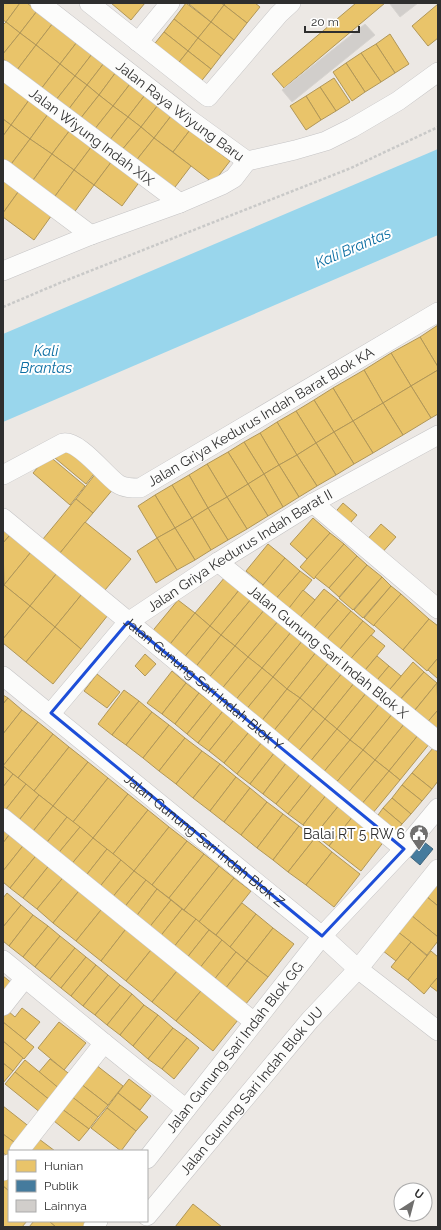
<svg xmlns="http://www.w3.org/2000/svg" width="441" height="1230" font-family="Raleway,sans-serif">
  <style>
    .water { fill: #99d6ec }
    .homes { fill: #e9c46a; stroke: #b19758 }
    .public { fill: #457b9d; stroke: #3e647c }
    .building { fill: #d1cecb; stroke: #d7d4d0 }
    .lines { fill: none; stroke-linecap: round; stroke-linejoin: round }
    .street-casing { stroke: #c5c4c5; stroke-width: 20 }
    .path { stroke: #c9c9c8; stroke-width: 2.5; stroke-dasharray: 3 2; stroke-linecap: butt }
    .street { stroke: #fcfcfb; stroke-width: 19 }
    .marked { fill: none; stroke: #1d4ed8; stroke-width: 3; stroke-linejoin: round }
    .labels { text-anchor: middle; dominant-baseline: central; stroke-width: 4; stroke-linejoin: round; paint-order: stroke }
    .street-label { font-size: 14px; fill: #2e2e2e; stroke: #fff }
    .poi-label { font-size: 14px; fill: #2e2e2e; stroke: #fff; text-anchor: end }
    .water-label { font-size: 15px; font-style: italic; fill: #0d6fa3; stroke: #fff }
  </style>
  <rect width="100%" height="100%" fill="#ece8e4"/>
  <!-- water -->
  <polygon class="water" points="438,149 438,235 3,422 3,334"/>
  <!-- homes -->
  <g class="homes">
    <polygon points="3,3 20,3 6,22 3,20"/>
    <polygon points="20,3 27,3 37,11 20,33 6,22"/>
    <polygon points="111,3 145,3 131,20"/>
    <polygon points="186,3 211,22 198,38 174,19"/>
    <polygon points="190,3 221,3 224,5 211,22 189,4"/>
    <polygon points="226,3 255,3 260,7 247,23 224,5"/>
    <polygon points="356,3 385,3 284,88 272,74"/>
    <polygon points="438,4 438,38 428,46 412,26"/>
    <polygon points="224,5 247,23 234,40 211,22"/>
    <polygon points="37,11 53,23 36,45 20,33"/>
    <polygon points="174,19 198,38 188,51 164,32"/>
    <polygon points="6,22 20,33 3,54 3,25"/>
    <polygon points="211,22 234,40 221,56 198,38"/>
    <polygon points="53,23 77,42 60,64 36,45"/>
    <polygon points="164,32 188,51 176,66 152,47"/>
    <polygon points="20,33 36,45 17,70 3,59 3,54"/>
    <polygon points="390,34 409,64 395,73 376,44"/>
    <polygon points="198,38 221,56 211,69 188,51"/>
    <polygon points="77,42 92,54 75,76 60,64"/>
    <polygon points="376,44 395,73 381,82 361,53"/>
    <polygon points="36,45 60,64 41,89 17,70"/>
    <polygon points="188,51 211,69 199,84 176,66"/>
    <polygon points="361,53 381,82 365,92 346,63"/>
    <polygon points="92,54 104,63 87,85 75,76"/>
    <polygon points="104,63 116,72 99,95 87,85"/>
    <polygon points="346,63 365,92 352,101 333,72"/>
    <polygon points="60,64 75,76 56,100 41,89"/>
    <polygon points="116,72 130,84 113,106 99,95"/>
    <polygon points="75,76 87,85 68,110 56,100"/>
    <polygon points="334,78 350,102 336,111 320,87"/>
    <polygon points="3,82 32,96 11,125 3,119"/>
    <polygon points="130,84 145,95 128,117 113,106"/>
    <polygon points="87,85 99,95 80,119 68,110"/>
    <polygon points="320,87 336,111 321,120 306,96"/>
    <polygon points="99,95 113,106 94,130 80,119"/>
    <polygon points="145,95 158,105 141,127 128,117"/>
    <polygon points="32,96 51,110 30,139 11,125"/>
    <polygon points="306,96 321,120 306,130 290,106"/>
    <polygon points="158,105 171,116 154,138 141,127"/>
    <polygon points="113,106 128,117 109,141 94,130"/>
    <polygon points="51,110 73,126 52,154 30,139"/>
    <polygon points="171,116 190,130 173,152 154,138"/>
    <polygon points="128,117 141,127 121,151 109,141"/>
    <polygon points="3,119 11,125 3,136"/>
    <polygon points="11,125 30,139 9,167 3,163 3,136"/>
    <polygon points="73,126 95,142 74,170 52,154"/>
    <polygon points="141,127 154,138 135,162 121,151"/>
    <polygon points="190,130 230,161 213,183 173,152"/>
    <polygon points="154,138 191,166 172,191 135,162"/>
    <polygon points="30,139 52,154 31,183 9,167"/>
    <polygon points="95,142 115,157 94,185 74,170"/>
    <polygon points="52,154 74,170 53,199 31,183"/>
    <polygon points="115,157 143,177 122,206 94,185"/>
    <polygon points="74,170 94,185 73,214 53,199"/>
    <polygon points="3,175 21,188 3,213"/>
    <polygon points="21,188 54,212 34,240 3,217 3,213"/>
    <polygon points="438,325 438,367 420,337"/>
    <polygon points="420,337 438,367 438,370 411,386 391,353"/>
    <polygon points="391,353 411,386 383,403 364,370"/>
    <polygon points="364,370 383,403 353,421 333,388"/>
    <polygon points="438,370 438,414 431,418 411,386"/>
    <polygon points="411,386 431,418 403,435 383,403"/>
    <polygon points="333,388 353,421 334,432 314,400"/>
    <polygon points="314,400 334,432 316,443 296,411"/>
    <polygon points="383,403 403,435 373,453 353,421"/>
    <polygon points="296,411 316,443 297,455 277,422"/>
    <polygon points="353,421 373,453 354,464 334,432"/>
    <polygon points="277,422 297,455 279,465 260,433"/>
    <polygon points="334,432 354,464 336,475 316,443"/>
    <polygon points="260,433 279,465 264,474 244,442"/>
    <polygon points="244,442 264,474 248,484 228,452"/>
    <polygon points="316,443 336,475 317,486 297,455"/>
    <polygon points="67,445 97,470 86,484 55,458"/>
    <polygon points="228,452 248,484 227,497 207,464"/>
    <polygon points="48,455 85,486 70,505 33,473"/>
    <polygon points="297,455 317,486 299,497 279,465"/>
    <polygon points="207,464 227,497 208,508 189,475"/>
    <polygon points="279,465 299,497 283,507 264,474"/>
    <polygon points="96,473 114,488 93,513 76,499"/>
    <polygon points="264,474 283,507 268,516 248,484"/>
    <polygon points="189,475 208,508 192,518 172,485"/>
    <polygon points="248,484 268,516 247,529 227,497"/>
    <polygon points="172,485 192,518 175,528 155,495"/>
    <polygon points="155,495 175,528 157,538 138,506"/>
    <polygon points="227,497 247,529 228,540 208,508"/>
    <polygon points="76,499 93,513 60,553 43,539"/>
    <polygon points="343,503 357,515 346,528 332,516"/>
    <polygon points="208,508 228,540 211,550 192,518"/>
    <polygon points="192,518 211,550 195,560 175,528"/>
    <polygon points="313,518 330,533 307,559 290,544"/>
    <polygon points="85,522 131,559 105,590 60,553"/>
    <polygon points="381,524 396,537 380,555 365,542"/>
    <polygon points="175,528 195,560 177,570 157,538"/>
    <polygon points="3,530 10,535 3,543"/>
    <polygon points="330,533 344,544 314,579 300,567"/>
    <polygon points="10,535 31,552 4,585 3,543"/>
    <polygon points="157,538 177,570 156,583 137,551"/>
    <polygon points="268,544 285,558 263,585 246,571"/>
    <polygon points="344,544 357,556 329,588 315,577"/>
    <polygon points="31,552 57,573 30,606 4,585"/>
    <polygon points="357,556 367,565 339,597 329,588"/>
    <polygon points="285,558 300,571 274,601 259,590"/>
    <polygon points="367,565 382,577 353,610 339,598"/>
    <polygon points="300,571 312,580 286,612 274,601"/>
    <polygon points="57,573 82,594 55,627 30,606"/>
    <polygon points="225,577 240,589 210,626 195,613"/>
    <polygon points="382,577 391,586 363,618 354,610"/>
    <polygon points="4,585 30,606 3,639 3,587"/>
    <polygon points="391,586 401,594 374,626 364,618"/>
    <polygon points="240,589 252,598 221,635 210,626"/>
    <polygon points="324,589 338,600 310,633 297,621"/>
    <polygon points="303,590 315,600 297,621 286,612"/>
    <polygon points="82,594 108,615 81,649 55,627"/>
    <polygon points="401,594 429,619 403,650 374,625"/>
    <polygon points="252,598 265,609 235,646 221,635"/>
    <polygon points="178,600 195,613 167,648 150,634"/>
    <polygon points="338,600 351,611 323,644 310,633"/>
    <polygon points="30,606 55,627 26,662 3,643 3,639"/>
    <polygon points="265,609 279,620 248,657 235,646"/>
    <polygon points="351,611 363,621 336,654 323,644"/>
    <polygon points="195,613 210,626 182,660 167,648"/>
    <polygon points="429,619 438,626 438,658 427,671 403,650"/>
    <polygon points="279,620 292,631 262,668 248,657"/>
    <polygon points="363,621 375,631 347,663 336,654"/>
    <polygon points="210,626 221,635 194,669 182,660"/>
    <polygon points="55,627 81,649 53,684 26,662"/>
    <polygon points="292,631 303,640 273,677 262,668"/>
    <polygon points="221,635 235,646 207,680 194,669"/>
    <polygon points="371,635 385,646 361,675 347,663"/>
    <polygon points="303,640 317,651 287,689 273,677"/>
    <polygon points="235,646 248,657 220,691 207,680"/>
    <polygon points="317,651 330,661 300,698 287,689"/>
    <polygon points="145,654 156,664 145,676 135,666"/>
    <polygon points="377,656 389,666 373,685 361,675"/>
    <polygon points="248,657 262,668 234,702 220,691"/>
    <polygon points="438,658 438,679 428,670"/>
    <polygon points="330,661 343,672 313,709 300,698"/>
    <polygon points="413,662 424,672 396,704 385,695"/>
    <polygon points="389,666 401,676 385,695 373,685"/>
    <polygon points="262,668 273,677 245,711 234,702"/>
    <polygon points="172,671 186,683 162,714 147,703"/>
    <polygon points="343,672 355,682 325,719 313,709"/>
    <polygon points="424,672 437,683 414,711 400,700"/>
    <polygon points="97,674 120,692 107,708 84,691"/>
    <polygon points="273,677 287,689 260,723 245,711"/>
    <polygon points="355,682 367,692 337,729 325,719"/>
    <polygon points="186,683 199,693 175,724 162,714"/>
    <polygon points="437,683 438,710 424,726 411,715"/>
    <polygon points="287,689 300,698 272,733 260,723"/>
    <polygon points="124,690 139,701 112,735 98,724"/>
    <polygon points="367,692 380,703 350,740 337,729"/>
    <polygon points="199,693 212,703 187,734 175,724"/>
    <polygon points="3,695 8,698 3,704"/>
    <polygon points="8,698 22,710 3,734 3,704"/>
    <polygon points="300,698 313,709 285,744 272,733"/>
    <polygon points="139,701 152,712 126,745 112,735"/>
    <polygon points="212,703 223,711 198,743 187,734"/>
    <polygon points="380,703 393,713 363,750 350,740"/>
    <polygon points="313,709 325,719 297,753 285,744"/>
    <polygon points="22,710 38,722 3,766 3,734"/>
    <polygon points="438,710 438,735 424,726"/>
    <polygon points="223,711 234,720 209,751 198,743"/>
    <polygon points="152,712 169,725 143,758 126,745"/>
    <polygon points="393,713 405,723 375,760 363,750"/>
    <polygon points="325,719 337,729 309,763 297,753"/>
    <polygon points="234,720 249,732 224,763 209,751"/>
    <polygon points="38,722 53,734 18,778 3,766"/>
    <polygon points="405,723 419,734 389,771 375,760"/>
    <polygon points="169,725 185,738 159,771 143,758"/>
    <polygon points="337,729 350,740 322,774 309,763"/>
    <polygon points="249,732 262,742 237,774 224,763"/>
    <polygon points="53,734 69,747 34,791 18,778"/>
    <polygon points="419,734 430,743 400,780 389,771"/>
    <polygon points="185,738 202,751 176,784 159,771"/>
    <polygon points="350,740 363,750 335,784 322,774"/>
    <polygon points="262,742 275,752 250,784 237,774"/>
    <polygon points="69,747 88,762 53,806 34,791"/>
    <polygon points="433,748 438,752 438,781 432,789 412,773"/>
    <polygon points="363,750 375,760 347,794 335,784"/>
    <polygon points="202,751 220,764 193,798 176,784"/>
    <polygon points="275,752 287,762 263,794 250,784"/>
    <polygon points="375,760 389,771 361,805 347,794"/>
    <polygon points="88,762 108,778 73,822 53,806"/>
    <polygon points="287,762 301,773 276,804 263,794"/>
    <polygon points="220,764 236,777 210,811 193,798"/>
    <polygon points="3,766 13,774 3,787"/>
    <polygon points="389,771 400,780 372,814 361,805"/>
    <polygon points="301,773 313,783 288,814 276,804"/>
    <polygon points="412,773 432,789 422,801 402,785"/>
    <polygon points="13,774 26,784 3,813 3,787"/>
    <polygon points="236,777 250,788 224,822 210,811"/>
    <polygon points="108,778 128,794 93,838 73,822"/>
    <polygon points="313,783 327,794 303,825 288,814"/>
    <polygon points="26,784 39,795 16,824 3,813"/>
    <polygon points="402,785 422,801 411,814 392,798"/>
    <polygon points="250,788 267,802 241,835 224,822"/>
    <polygon points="128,794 148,810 113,854 93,838"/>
    <polygon points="327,794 340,804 315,835 303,825"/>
    <polygon points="39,795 53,806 30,835 16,824"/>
    <polygon points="392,798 411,814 402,824 383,808"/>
    <polygon points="267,802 283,814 257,848 241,835"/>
    <polygon points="340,804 354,815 329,846 315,835"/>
    <polygon points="53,806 67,817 44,846 30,835"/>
    <polygon points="383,808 402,824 395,833 376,818"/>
    <polygon points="148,810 169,827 134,871 113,854"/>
    <polygon points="283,814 299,826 273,860 257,848"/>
    <polygon points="354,815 385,840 361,871 329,846"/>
    <polygon points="67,817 80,827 56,856 44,846"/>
    <polygon points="3,824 12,831 3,843"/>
    <polygon points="299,826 315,838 288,872 273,860"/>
    <polygon points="80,827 93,838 70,866 56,856"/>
    <polygon points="169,827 187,841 152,885 134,871"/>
    <polygon points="12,831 26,842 3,871 3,843"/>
    <polygon points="93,838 107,849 84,878 70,866"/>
    <polygon points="315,838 332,852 306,885 288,872"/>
    <polygon points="187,841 204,854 169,898 152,885"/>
    <polygon points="26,842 39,852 10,888 3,882 3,871"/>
    <polygon points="107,849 121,860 98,889 84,878"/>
    <polygon points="39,852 51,863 23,898 10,888"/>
    <polygon points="332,852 360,874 334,907 306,885"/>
    <polygon points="204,854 219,866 184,910 169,898"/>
    <polygon points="121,860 134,871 111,899 98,889"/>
    <polygon points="51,863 66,874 37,909 23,898"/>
    <polygon points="219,866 234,878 199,922 184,910"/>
    <polygon points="134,871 146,880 123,909 111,899"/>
    <polygon points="66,874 82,887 53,923 37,909"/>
    <polygon points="234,878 251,891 216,935 199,922"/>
    <polygon points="438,879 438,906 425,895"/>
    <polygon points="146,880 157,889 135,918 123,909"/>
    <polygon points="82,887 105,905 76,941 53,923"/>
    <polygon points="157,889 171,900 148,929 135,918"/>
    <polygon points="7,893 21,905 3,927 3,898"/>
    <polygon points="427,897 438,906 438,937 412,916"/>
    <polygon points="171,900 182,909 159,938 148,929"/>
    <polygon points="242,903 256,914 230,947 216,935"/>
    <polygon points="21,905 33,915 9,946 3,941 3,927"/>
    <polygon points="105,905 129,925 101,961 76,941"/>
    <polygon points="182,909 196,919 173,948 159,938"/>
    <polygon points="406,911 438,937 438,941 427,955 393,928"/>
    <polygon points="256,914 273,928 247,961 230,947"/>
    <polygon points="33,915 48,926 23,957 9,946"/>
    <polygon points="196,919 209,930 186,959 173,948"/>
    <polygon points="129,925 155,945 126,981 101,961"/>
    <polygon points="48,926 60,936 35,967 23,957"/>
    <polygon points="273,928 294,944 268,977 247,961"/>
    <polygon points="393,928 411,942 396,961 378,947"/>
    <polygon points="209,930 222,940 199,969 186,959"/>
    <polygon points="60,936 75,948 50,979 35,967"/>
    <polygon points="222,940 236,952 213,981 199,969"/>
    <polygon points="411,942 427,956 408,980 391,967"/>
    <polygon points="155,945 181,966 152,1002 126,981"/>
    <polygon points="75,948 86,957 61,988 50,979"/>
    <polygon points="431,951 438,957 438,977 424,994 408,980"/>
    <polygon points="236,952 247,961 225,989 213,981"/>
    <polygon points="86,957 96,965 71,996 61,988"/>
    <polygon points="247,961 268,977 245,1005 225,989"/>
    <polygon points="96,965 108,975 83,1006 71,996"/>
    <polygon points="181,966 205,986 176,1021 152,1002"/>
    <polygon points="108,975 120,985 95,1015 83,1006"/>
    <polygon points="3,976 13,984 3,996"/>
    <polygon points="438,977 438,992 430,986"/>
    <polygon points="120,985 132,994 107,1025 95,1015"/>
    <polygon points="205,986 242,1015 213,1051 176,1021"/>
    <polygon points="132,994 144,1005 120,1035 107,1025"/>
    <polygon points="144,1005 158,1015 133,1046 120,1035"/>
    <polygon points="22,1008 40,1022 25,1040 3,1022 3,1017 8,1011 15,1017"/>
    <polygon points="158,1015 173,1028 148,1059 133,1046"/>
    <polygon points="3,1022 34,1047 24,1059 3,1041"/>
    <polygon points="59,1022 86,1043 64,1070 38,1048"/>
    <polygon points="173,1028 187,1038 162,1069 148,1059"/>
    <polygon points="187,1038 199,1048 174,1079 162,1069"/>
    <polygon points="3,1041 23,1058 13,1071 3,1063"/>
    <polygon points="50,1059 72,1076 61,1090 39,1072"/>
    <polygon points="25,1060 61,1090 51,1101 15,1072"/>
    <polygon points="3,1063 13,1071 3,1083"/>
    <polygon points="96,1065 123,1086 108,1105 81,1084"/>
    <polygon points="15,1072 51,1101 41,1113 5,1084"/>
    <polygon points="129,1079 151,1096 140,1110 118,1093"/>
    <polygon points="81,1084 108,1105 98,1117 71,1096"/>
    <polygon points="118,1093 148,1117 136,1131 107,1108"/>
    <polygon points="71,1096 98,1117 89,1129 58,1106"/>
    <polygon points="3,1106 31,1128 18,1145 3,1134"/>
    <polygon points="58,1106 89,1129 79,1141 49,1117"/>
    <polygon points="107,1108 136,1131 121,1151 91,1128"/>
    <polygon points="3,1134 18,1145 14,1151 9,1151 9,1157 3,1153"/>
    <polygon points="39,1139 55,1151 29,1151"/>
    <polygon points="9,1175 9,1191 3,1186 3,1182"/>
    <polygon points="3,1186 9,1191 9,1221 27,1221 22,1227 3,1227"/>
    <polygon points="193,1204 222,1227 175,1227"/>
    <polygon points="34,1221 49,1221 56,1227 29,1227"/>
    <polygon points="49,1221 90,1221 85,1227 56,1227"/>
  </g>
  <!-- public -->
  <polygon class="public" points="419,838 433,849 420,865 406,853"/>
  <!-- building -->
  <g class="building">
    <polygon points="392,3 418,3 400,17 390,4"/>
    <polygon points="365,24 375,35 292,102 282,90"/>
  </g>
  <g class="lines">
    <!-- street casing -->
    <g class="street-casing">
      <g id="street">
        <path id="s1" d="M40 3 189 119 247 161 295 150 326 141 352 128 398 101 438 72"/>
        <polyline points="89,3 208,97 279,14 291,3"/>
        <polyline points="138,42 170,3"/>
        <path id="s2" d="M3 70 180 203"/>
        <polyline points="3,169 91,235"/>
        <polyline points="3,271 91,235 180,203 222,185 234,178 247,161"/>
        <path id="s3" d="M3 475 63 443C79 440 105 475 118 484 124 488 132 488 140 488L438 312"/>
        <polyline points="313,503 438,609"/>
        <path id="s4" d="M3 518 404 849"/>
        <path id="s5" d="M218 562 438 741"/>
        <path id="s6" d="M3 676 322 936 358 969 438 1031"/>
        <path id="s7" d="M51 713 128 622 218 562 313 503 438 435"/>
        <polyline points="3,818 254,1022"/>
        <polyline points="3,960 104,1043 186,1109"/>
        <polyline points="3,1006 25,978"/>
        <polyline points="19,1151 104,1043"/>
        <path id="s8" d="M147 1159 322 936 404 849 438 808"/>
        <polyline points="3,1171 9,1164"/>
        <path id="s9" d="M147 1216 310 1020 358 969 438 869"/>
        <polyline points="93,1227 98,1221"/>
      </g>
    </g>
    <!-- path -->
    <polyline class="path" points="3,307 62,282 351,168 438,127"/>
    <!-- street -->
    <use href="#street" class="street"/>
  </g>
  <!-- marked area -->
  <path class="marked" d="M128 622 404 849 322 936 51 713Z"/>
  <!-- icons -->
  <defs>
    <g id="civic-pin" transform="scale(1)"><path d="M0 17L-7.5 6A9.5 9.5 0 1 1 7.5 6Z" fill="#706f6e" stroke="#fff"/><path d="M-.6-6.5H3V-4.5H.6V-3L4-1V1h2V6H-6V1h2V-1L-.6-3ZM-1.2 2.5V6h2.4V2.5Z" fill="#fff"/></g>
  </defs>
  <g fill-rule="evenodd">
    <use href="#civic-pin" x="419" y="834"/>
  </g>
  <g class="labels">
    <!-- street labels -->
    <g class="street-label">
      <text stroke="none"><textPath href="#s1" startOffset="177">Jalan Raya Wiyung Baru</textPath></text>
      <text stroke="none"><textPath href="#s2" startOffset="111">Jalan Wiyung Indah XIX</textPath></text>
      <text stroke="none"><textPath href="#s3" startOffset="301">Jalan Griya Kedurus Indah Barat Blok KA</textPath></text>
      <text stroke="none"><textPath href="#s7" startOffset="252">Jalan Griya Kedurus Indah Barat II</textPath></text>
      <text stroke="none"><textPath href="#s5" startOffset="142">Jalan Gunung Sari Indah Blok X</textPath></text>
      <text stroke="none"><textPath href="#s4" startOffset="260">Jalan Gunung Sari Indah Blok Y</textPath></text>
      <text stroke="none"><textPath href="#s6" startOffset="260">Jalan Gunung Sari Indah Blok Z</textPath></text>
      <text stroke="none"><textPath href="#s8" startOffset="142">Jalan Gunung Sari Indah Blok GG</textPath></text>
      <text stroke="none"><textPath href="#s9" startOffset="163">Jalan Gunung Sari Indah Blok UU</textPath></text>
    </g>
    <!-- poi labels -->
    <g class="poi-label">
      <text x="405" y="834">Balai RT 5 RW 6</text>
    </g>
    <!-- water labels -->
    <g class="water-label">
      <text transform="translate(353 248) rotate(-23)">Kali Brantas</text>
      <text x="46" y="351">Kali<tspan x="46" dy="17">Brantas</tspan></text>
    </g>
  </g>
  <!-- border -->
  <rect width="441" height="1230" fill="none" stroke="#2e2e2e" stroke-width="8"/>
  <!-- legend -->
  <rect x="8" y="1150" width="140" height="72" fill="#ffffff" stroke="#ababab"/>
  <rect x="16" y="1160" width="20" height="12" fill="#e9c46a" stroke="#ababab"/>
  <text x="44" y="1170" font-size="12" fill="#2e2e2e">Hunian</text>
  <rect x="16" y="1180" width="20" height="12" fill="#457b9d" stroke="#ababab"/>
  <text x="44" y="1190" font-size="12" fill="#2e2e2e">Publik</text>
  <rect x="16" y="1200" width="20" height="12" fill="#d1cecb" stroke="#ababab"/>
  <text x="44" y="1210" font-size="12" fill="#2e2e2e">Lainnya</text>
  <!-- north arrow -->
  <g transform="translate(413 1202) rotate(36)"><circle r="19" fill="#ffffff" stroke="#ababab"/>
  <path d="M0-3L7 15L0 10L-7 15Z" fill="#706f6e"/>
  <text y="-6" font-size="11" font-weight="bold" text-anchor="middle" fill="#2e2e2e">U</text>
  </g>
  <!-- scale -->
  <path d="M305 26v6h54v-6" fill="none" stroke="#2e2e2e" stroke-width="2"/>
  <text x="311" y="26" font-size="12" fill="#2e2e2e" stroke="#ffffff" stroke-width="3" paint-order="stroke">20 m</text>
</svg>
